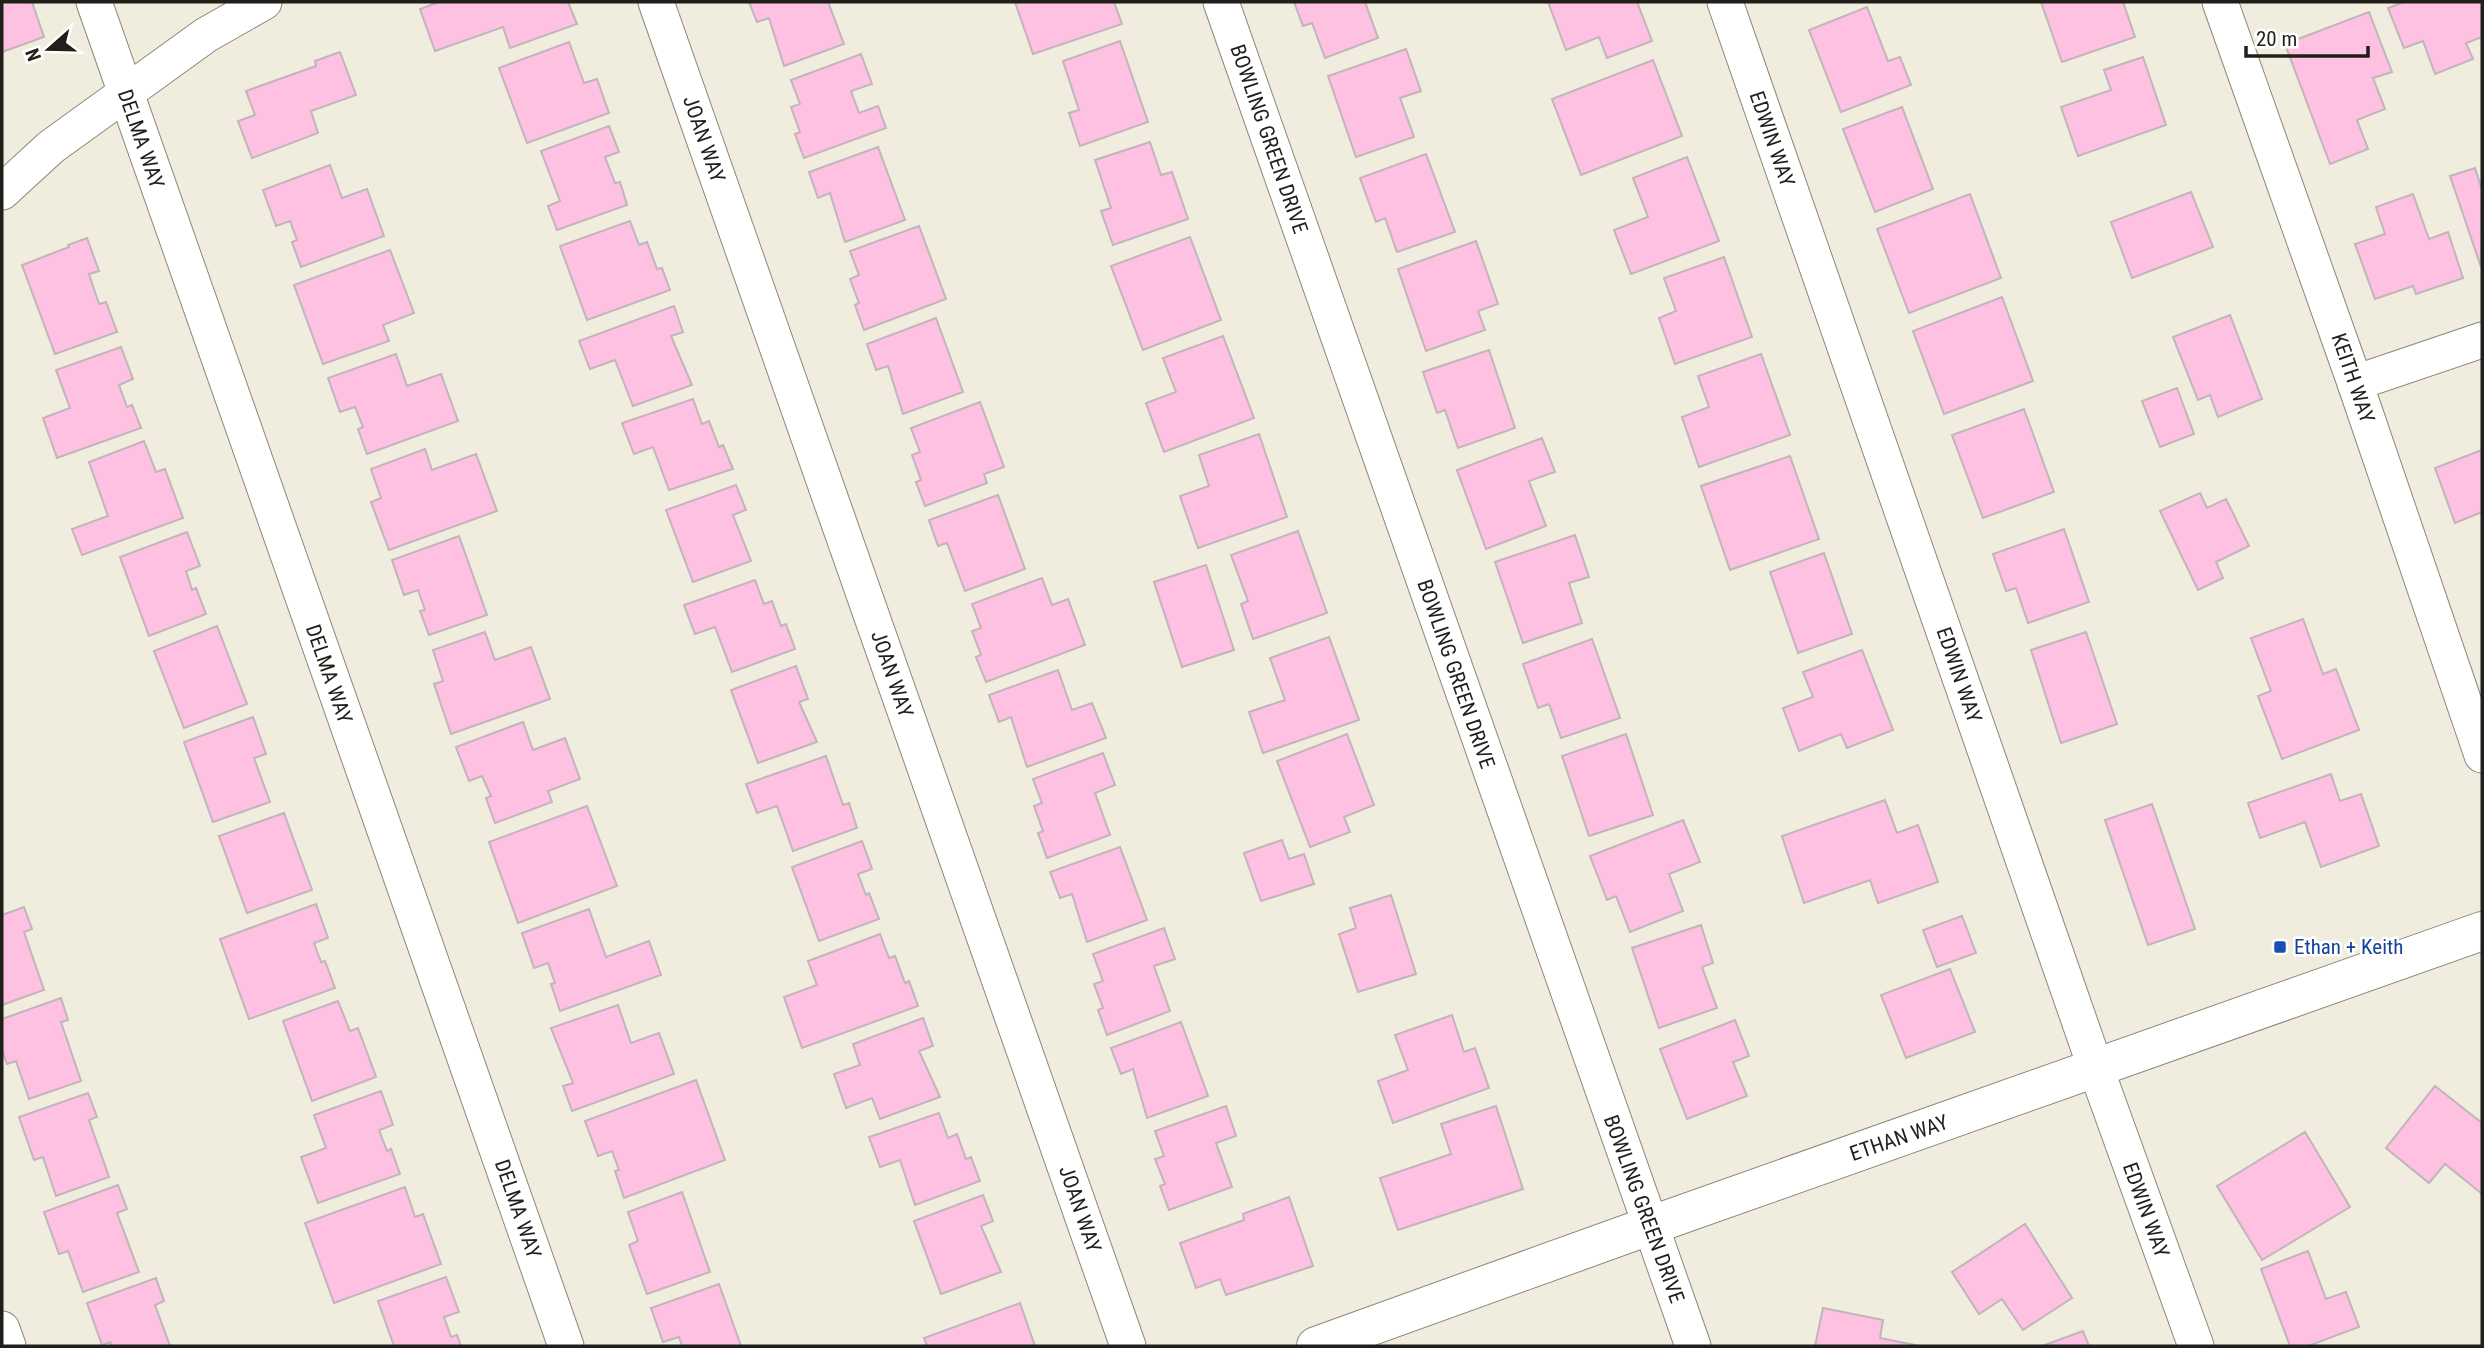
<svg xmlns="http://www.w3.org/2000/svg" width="2484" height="1348" font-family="'Roboto Condensed',sans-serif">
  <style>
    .building { fill: #fec1e2; stroke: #c2b4bb; stroke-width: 2 }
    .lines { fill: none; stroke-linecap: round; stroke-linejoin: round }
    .minor-casing { stroke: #8b877a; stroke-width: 37 }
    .tertiary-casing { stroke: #8b877a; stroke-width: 40 }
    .minor { stroke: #fff; stroke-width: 35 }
    .tertiary { stroke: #fff; stroke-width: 38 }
    .transit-dot { fill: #1a4fb4; stroke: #fff; stroke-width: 2.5 }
    .labels { text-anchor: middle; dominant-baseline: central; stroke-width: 5; stroke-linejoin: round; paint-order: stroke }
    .street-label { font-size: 21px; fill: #201f1a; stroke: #fff }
    .transit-label { font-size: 21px; fill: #164399; stroke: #fff; text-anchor: start }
  </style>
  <rect width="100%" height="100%" fill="#f0ecde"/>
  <!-- building -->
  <g class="building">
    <polygon points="2,2 32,2 44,37 2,52"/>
    <polygon points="439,2 568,2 577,24 510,48 503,27 435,51 420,9"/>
    <polygon points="749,2 828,2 844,44 784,66 769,18 757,22"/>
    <polygon points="1015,2 1114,2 1122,24 1033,54"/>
    <polygon points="1294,2 1365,2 1378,38 1325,58 1312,23 1303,26"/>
    <polygon points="1548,2 1637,2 1652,41 1607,58 1599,37 1566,50"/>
    <polygon points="2041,2 2123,2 2135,37 2062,62"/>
    <polygon points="2404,2 2482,2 2482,37 2466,43 2473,59 2435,74 2423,41 2404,48 2388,8"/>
    <polygon points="1867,7 1888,61 1900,57 1911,85 1841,112 1809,30"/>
    <polygon points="2369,12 2392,72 2373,78 2385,109 2357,120 2368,149 2330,164 2285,44"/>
    <polygon points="1120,41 1148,122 1080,146 1069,113 1079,110 1063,61"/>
    <polygon points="569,42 584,83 597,79 609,113 527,143 499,68"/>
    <polygon points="1406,49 1421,91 1400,98 1414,137 1356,157 1328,76"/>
    <polygon points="340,52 356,95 311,111 318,133 252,158 238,121 255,115 246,91 316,66 315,61"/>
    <polygon points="861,54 872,84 851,91 859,113 878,106 886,128 804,158 795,134 800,132 791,107 800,104 791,80"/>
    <polygon points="2143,57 2166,125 2078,156 2061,107 2111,90 2104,70"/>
    <polygon points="1653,60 1682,136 1581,175 1552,99"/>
    <polygon points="1902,107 1933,189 1875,212 1843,129"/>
    <polygon points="609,126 619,152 605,157 615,183 620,182 627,205 557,230 548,206 560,201 541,151"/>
    <polygon points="1150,142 1161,175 1172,172 1188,219 1113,245 1101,211 1111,208 1095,160"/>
    <polygon points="878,147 905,220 845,242 830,193 818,198 809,172"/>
    <polygon points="1426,154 1455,232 1397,252 1385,218 1376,222 1360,178"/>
    <polygon points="1687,157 1719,241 1631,274 1614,230 1648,217 1633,178"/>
    <polygon points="330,165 342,198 367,189 384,236 301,267 292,242 297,240 290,221 276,226 263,190"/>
    <polygon points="2475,168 2482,190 2481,267 2450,176"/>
    <polygon points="2191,192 2213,247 2132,278 2111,222"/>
    <polygon points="1970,194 2001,278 1909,313 1877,229"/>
    <polygon points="2413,194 2429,239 2448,232 2463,278 2416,294 2413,286 2375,299 2355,244 2385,234 2376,207"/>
    <polygon points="630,221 639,245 647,242 657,269 662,268 670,290 587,320 560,246"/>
    <polygon points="919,226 946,299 864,330 855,305 859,303 850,279 859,275 850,251"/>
    <polygon points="1190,237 1221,320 1143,350 1111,266"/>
    <polygon points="87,238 99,271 89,274 99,304 106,302 117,332 55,354 22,265 69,247 68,245"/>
    <polygon points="1476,241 1498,304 1478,311 1485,330 1426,351 1398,269"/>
    <polygon points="390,250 414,313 383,325 389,341 323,364 294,285"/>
    <polygon points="1724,257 1752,337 1675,364 1659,318 1676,311 1664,278"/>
    <polygon points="2002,297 2033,381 1944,414 1913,331"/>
    <polygon points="674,306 683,332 671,336 692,385 633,406 615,360 590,369 579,341"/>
    <polygon points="2230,315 2262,399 2218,417 2210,395 2198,400 2173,337"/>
    <polygon points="936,318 963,392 903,414 888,366 876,370 867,344"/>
    <polygon points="1223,336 1254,418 1164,452 1146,403 1176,392 1163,358"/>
    <polygon points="121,347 133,379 119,385 127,407 132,405 141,428 57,458 43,418 70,408 56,370"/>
    <polygon points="1489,350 1515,428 1458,448 1445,410 1437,413 1423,372"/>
    <polygon points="396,354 407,386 441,374 458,421 367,454 358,429 363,427 355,407 340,412 328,378"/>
    <polygon points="1761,354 1790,435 1699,467 1682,417 1709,407 1698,376"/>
    <polygon points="2177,388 2194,434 2160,447 2142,401"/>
    <polygon points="693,399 702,424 709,421 719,447 723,445 733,469 669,490 653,447 634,454 622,423"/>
    <polygon points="980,402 1004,467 984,474 987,483 925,506 916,482 921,480 912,455 920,452 911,428"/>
    <polygon points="2024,409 2054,492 1983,518 1952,435"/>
    <polygon points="1259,434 1287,517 1198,548 1180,496 1209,486 1199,455"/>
    <polygon points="1542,438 1555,472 1529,481 1546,526 1486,549 1457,470"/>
    <polygon points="144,441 156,472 165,469 183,518 82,555 72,529 108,516 89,462"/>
    <polygon points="425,449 432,470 476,454 497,511 389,550 371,502 381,498 371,469"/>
    <polygon points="2482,450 2482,512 2455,523 2435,468"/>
    <polygon points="1790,456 1819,539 1730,570 1701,486"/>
    <polygon points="736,485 746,510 733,515 751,561 693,582 666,510"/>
    <polygon points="2200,493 2207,508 2226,499 2249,546 2216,562 2223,578 2198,590 2160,511"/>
    <polygon points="998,495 1025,569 965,591 947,543 938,546 929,520"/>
    <polygon points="2064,529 2089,602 2028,623 2016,588 2006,591 1993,554"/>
    <polygon points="1298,531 1327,613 1253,639 1241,604 1248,601 1231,555"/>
    <polygon points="187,532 200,566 186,571 192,590 196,588 206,614 149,636 120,557"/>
    <polygon points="1575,535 1589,577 1569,583 1582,623 1523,643 1495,562"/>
    <polygon points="459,536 487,615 429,635 420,611 425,610 418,590 404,595 392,560"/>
    <polygon points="1824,553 1852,634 1798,653 1770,572"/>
    <polygon points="1206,565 1234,650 1182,667 1154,582"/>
    <polygon points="1042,578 1052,605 1068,599 1085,645 986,682 976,657 981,655 972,631 981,628 972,604"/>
    <polygon points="755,580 764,604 772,601 781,626 786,624 795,649 732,672 715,627 695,634 684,605"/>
    <polygon points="2303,619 2323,674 2336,669 2359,730 2282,759 2258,696 2271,691 2251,638"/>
    <polygon points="217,626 247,704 184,728 154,651"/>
    <polygon points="485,632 495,660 531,647 550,699 451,734 434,684 443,681 433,650"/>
    <polygon points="2086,632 2117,724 2061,743 2031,650"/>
    <polygon points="1329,637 1359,720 1263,753 1249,712 1285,700 1270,658"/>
    <polygon points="1592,639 1620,718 1561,738 1549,704 1538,708 1523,664"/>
    <polygon points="1862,650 1893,730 1847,748 1841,734 1799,751 1783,708 1813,697 1803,672"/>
    <polygon points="796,666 808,699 799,702 817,742 758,763 731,690"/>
    <polygon points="1058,670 1072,710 1092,703 1106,738 1027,767 1011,717 999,722 989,695"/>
    <polygon points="253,717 266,754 254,758 270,802 213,822 184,742"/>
    <polygon points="523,722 533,750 565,738 580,779 548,791 552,802 495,823 486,798 491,796 482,776 469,781 456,747"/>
    <polygon points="1347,734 1374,805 1344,817 1350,832 1310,847 1277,761"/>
    <polygon points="1626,734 1653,815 1589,836 1562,756"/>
    <polygon points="1103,753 1115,785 1095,793 1110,835 1047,858 1038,833 1043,831 1034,806 1042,803 1033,779"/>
    <polygon points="826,756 843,805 849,803 857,828 793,851 777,806 757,813 746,784"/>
    <polygon points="2331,774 2340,801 2361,794 2379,846 2321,867 2305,822 2260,838 2248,803"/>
    <polygon points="1885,800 1897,833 1918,825 1938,882 1878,903 1870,880 1804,903 1782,836"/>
    <polygon points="2152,804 2195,929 2148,945 2105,820"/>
    <polygon points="587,806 617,886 518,923 489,842"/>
    <polygon points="284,813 312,890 247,913 219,836"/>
    <polygon points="1683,820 1700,862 1669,874 1683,911 1630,932 1616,896 1607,900 1590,856"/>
    <polygon points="1282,840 1289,859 1304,854 1314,884 1261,901 1244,853"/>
    <polygon points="862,841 872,869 858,874 866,895 869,893 879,919 819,941 792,867"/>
    <polygon points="1120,847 1147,920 1087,942 1072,894 1060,898 1050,872"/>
    <polygon points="1391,895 1416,974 1358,992 1339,934 1356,928 1350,908"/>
    <polygon points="316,904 328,938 314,943 321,962 325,961 335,988 249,1019 220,939"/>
    <polygon points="24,907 32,929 24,932 44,990 2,1005 2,915"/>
    <polygon points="589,909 606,957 649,941 661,975 560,1011 551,984 555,983 548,963 534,968 522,933"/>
    <polygon points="1962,916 1976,953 1937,967 1923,930"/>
    <polygon points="1701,925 1713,963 1702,967 1717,1008 1659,1028 1632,948"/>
    <polygon points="1164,928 1175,959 1154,966 1170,1011 1107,1035 1098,1010 1103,1008 1094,984 1103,981 1093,954"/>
    <polygon points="880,934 889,958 895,956 905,983 909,981 918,1006 802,1048 784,997 817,985 808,961"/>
    <polygon points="1950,969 1975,1032 1906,1058 1881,995"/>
    <polygon points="61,998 68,1020 61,1022 81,1081 29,1099 16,1061 7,1064 2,1050 2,1019"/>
    <polygon points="338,1001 350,1031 358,1028 376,1077 312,1101 283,1021"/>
    <polygon points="618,1005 631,1043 659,1033 674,1074 572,1111 563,1086 573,1083 551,1028"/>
    <polygon points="1452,1015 1464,1052 1475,1048 1489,1088 1393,1123 1378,1081 1408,1070 1395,1035"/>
    <polygon points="923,1018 933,1046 919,1051 940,1097 880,1119 872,1098 846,1108 834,1074 860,1065 853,1044"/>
    <polygon points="1735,1020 1749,1056 1733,1062 1747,1096 1687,1119 1660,1049"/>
    <polygon points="1181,1022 1208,1096 1147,1118 1133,1069 1121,1074 1111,1048"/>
    <polygon points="696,1080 725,1160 624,1198 615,1171 619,1170 612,1151 598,1156 585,1121"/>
    <polygon points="2435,1086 2482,1123 2482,1194 2445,1164 2429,1183 2386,1148"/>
    <polygon points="381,1091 393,1125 379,1130 387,1151 391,1149 400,1174 318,1203 301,1157 326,1148 314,1115"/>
    <polygon points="88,1093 97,1117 89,1120 109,1177 56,1196 43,1157 34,1160 19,1117"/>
    <polygon points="1226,1106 1236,1136 1216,1143 1232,1187 1169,1210 1160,1186 1165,1184 1155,1159 1164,1156 1155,1131"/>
    <polygon points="1496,1106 1523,1189 1398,1230 1380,1178 1451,1154 1441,1124"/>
    <polygon points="939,1113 948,1138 957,1134 966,1159 971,1157 980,1181 915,1205 900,1160 880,1167 869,1137"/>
    <polygon points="2305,1132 2350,1207 2262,1260 2217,1186"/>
    <polygon points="118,1185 127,1209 117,1213 139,1272 83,1292 68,1251 59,1254 44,1212"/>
    <polygon points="405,1187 415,1217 423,1214 441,1264 334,1303 305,1223"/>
    <polygon points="682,1192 710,1272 647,1294 629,1245 638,1241 628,1212"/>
    <polygon points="983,1195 993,1221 981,1226 1001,1272 941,1294 914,1221"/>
    <polygon points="1289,1197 1313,1266 1226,1295 1220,1279 1196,1288 1180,1243 1244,1220 1243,1214"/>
    <polygon points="2025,1224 2072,1298 2023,1330 2002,1299 1979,1314 1952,1272"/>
    <polygon points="2308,1251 2326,1299 2346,1292 2359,1327 2308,1346 2290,1346 2261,1269"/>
    <polygon points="446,1277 459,1312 444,1317 451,1337 457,1335 461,1346 394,1346 378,1301"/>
    <polygon points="156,1278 164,1301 155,1305 170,1346 112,1346 110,1342 102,1345 87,1303"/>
    <polygon points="719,1284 741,1346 682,1346 679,1337 663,1342 651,1308"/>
    <polygon points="1020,1303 1035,1346 927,1346 924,1338"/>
    <polygon points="1823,1308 1883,1320 1880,1338 1920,1346 1815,1346"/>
    <polygon points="2083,1331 2089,1346 2042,1346"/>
  </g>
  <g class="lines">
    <!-- minor casing -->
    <g class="minor-casing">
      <g id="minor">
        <polyline points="94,2 566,1346"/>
        <polyline points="656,2 1128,1346"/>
        <polyline points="1221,2 1693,1346"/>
        <polyline points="1725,2 2096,1069 2196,1346"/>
        <polyline points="2220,2 2355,383 2482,755"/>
        <polyline points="2,192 51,147 206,35 264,2"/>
        <polyline points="2355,383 2482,340"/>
        <polyline points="2,1329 8,1346"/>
      </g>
    </g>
    <!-- tertiary casing -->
    <g class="tertiary-casing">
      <polyline id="tertiary" points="1316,1346 1649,1226 2482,931"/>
    </g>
    <!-- minor -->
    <use href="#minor" class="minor"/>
    <!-- tertiary -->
    <use href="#tertiary" class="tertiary"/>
  </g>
  <!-- markers -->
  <rect class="transit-dot" x="2273" y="940" width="14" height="14" rx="3.5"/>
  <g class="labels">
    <!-- street labels -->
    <g class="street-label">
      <text transform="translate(141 139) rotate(71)">DELMA WAY</text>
      <text transform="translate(704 139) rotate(71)">JOAN WAY</text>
      <text transform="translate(1269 139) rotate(71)">BOWLING GREEN DRIVE</text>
      <text transform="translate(1772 139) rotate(71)">EDWIN WAY</text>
      <text transform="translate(2353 378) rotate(71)">KEITH WAY</text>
      <text transform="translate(329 674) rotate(71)">DELMA WAY</text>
      <text transform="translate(892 674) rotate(71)">JOAN WAY</text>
      <text transform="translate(1456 674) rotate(71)">BOWLING GREEN DRIVE</text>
      <text transform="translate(1959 675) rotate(71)">EDWIN WAY</text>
      <text transform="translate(1899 1138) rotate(-19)">ETHAN WAY</text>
      <text transform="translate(518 1209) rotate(71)">DELMA WAY</text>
      <text transform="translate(1080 1209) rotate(71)">JOAN WAY</text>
      <text transform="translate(1644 1209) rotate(70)">BOWLING GREEN DRIVE</text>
      <text transform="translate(2146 1210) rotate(70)">EDWIN WAY</text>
    </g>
    <!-- transit labels -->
    <g class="transit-label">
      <text x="2294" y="947">Ethan + Keith</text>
    </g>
  </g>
  <!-- border -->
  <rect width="2484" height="1348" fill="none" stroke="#201f1a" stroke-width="7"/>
  <!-- north arrow -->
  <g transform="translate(49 49) rotate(250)" stroke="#ffffff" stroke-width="5" paint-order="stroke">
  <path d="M0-5L12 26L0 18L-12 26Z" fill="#201f1a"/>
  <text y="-10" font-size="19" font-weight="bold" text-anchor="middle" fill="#201f1a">N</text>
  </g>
  <!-- scale -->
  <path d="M2246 46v10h122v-10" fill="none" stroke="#201f1a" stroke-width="3.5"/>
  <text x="2256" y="46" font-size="21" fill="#201f1a" stroke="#ffffff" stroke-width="5" paint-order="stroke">20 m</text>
</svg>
